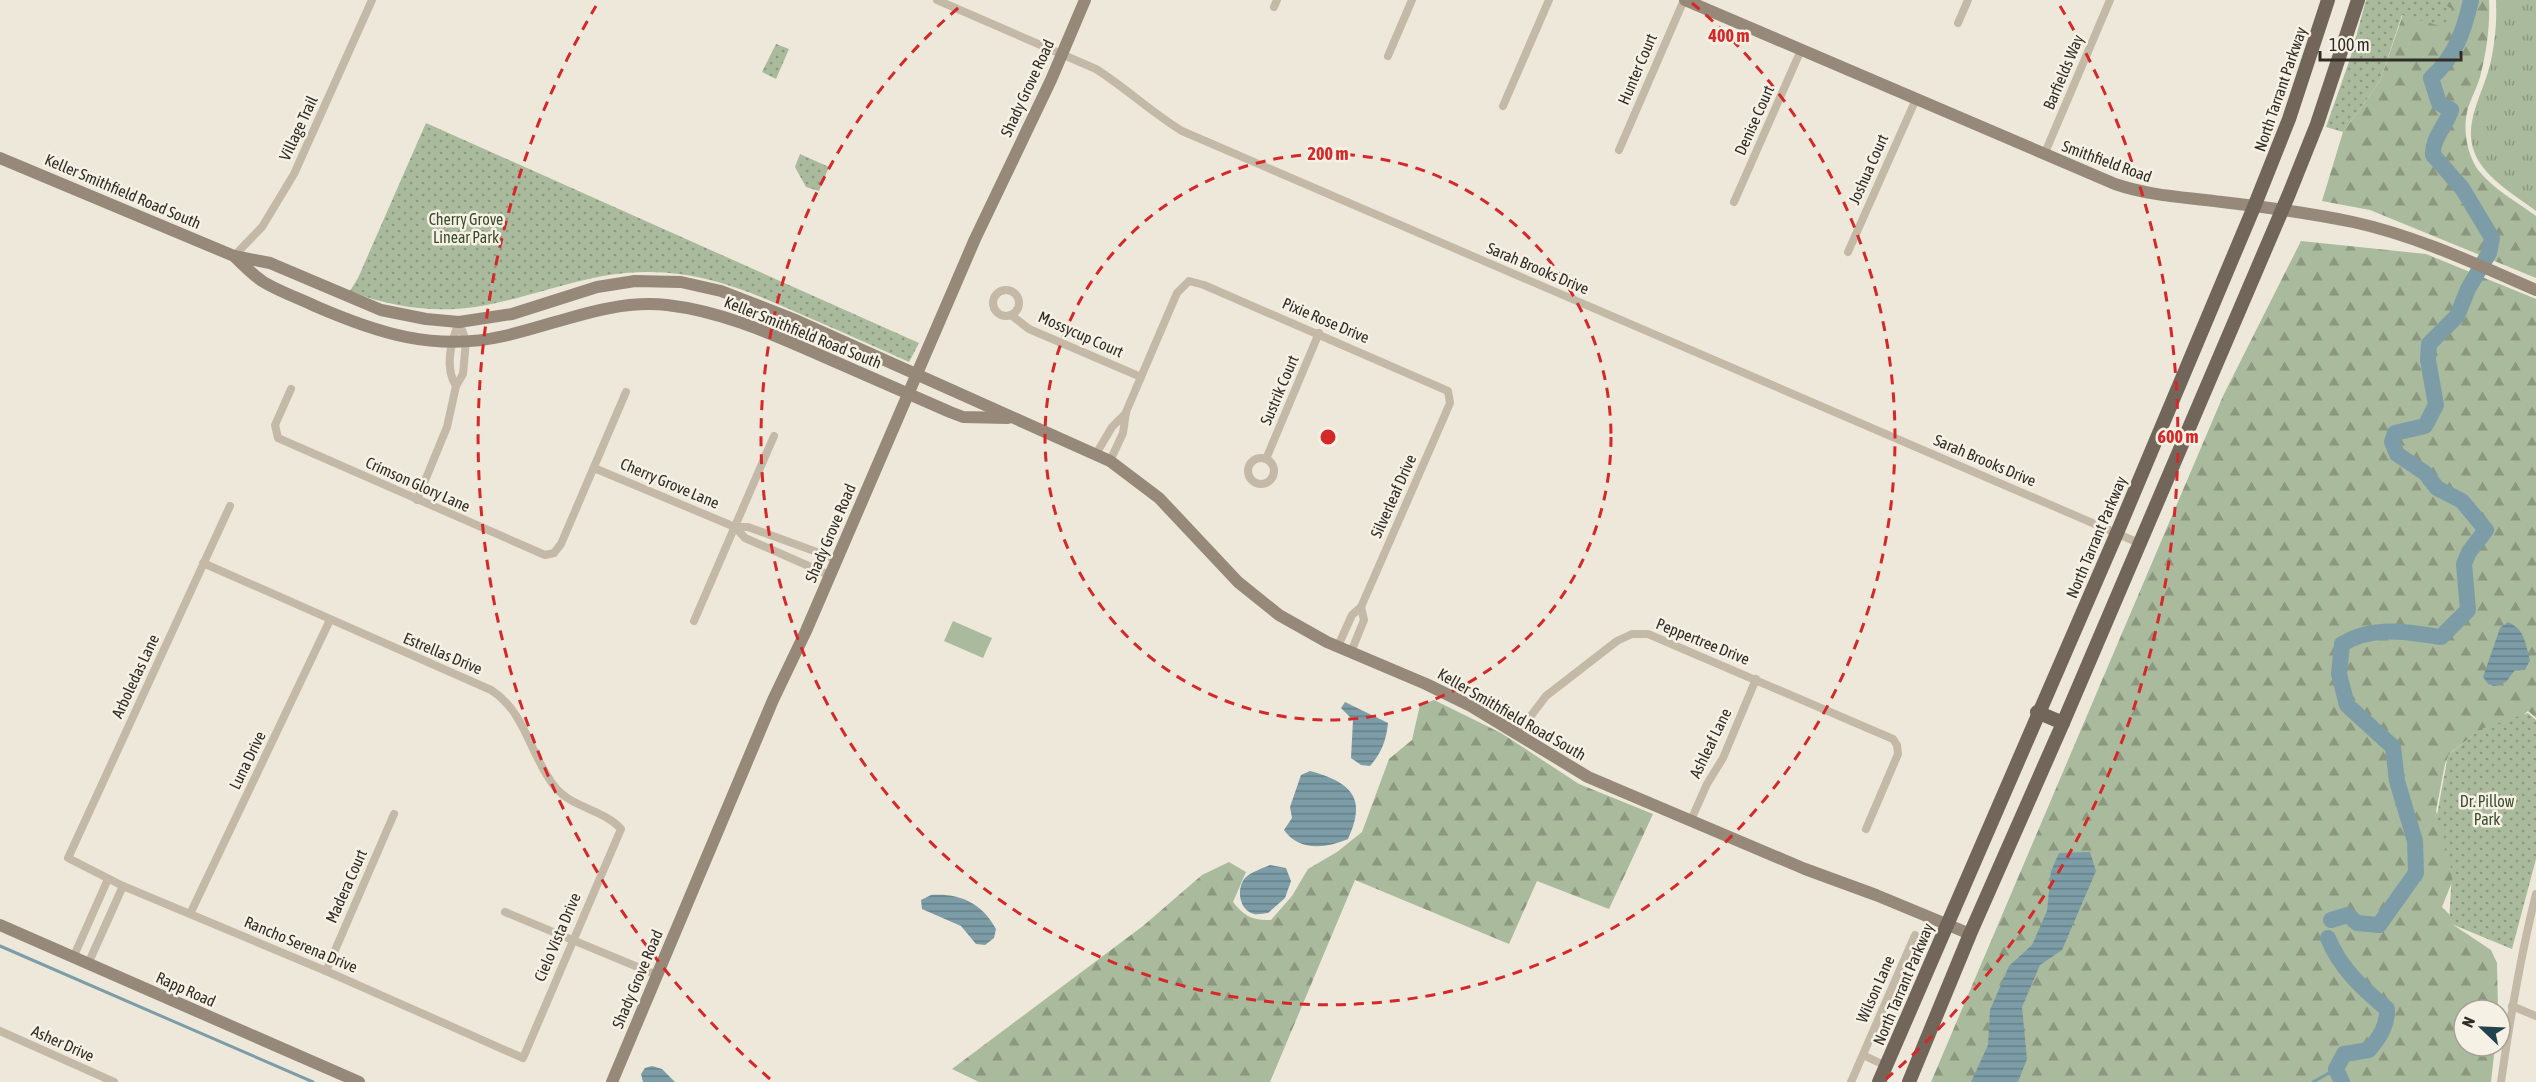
<svg xmlns="http://www.w3.org/2000/svg" width="2536" height="1082" font-family="'Asap Condensed',sans-serif">
  <style>
    .grass { fill: url(#grass-tufts) }
    .forest { fill: url(#forest-firs) }
    .park { fill: url(#park-dots) }
    .garden { fill: #aaba9c }
    .water { fill: url(#water-rules) }
    .lines { fill: none; stroke-linecap: round; stroke-linejoin: round }
    .stream { stroke: #7c9da7; stroke-width: 3 }
    .river { stroke: #7c9da7; stroke-width: 16 }
    .street { stroke: #c4b9a7; stroke-width: 8 }
    .secondary { stroke: #978979; stroke-width: 12 }
    .primary { stroke: #716659; stroke-width: 14 }
    .ring { fill: none; stroke: #d62828; stroke-width: 3; stroke-dasharray: 10 8 }
    .labels { text-anchor: middle; dominant-baseline: central; stroke-width: 5; stroke-linejoin: round; paint-order: stroke }
    .street-label { font-size: 16px; fill: #312c27; stroke: #f6f1e5 }
    .park-label { font-size: 16px; fill: #3b4c2e; stroke: #f6f1e5 }
    .centre { fill: #d62828; stroke: #f6f1e5; stroke-width: 3 }
    .ring-label { font-size: 18px; text-anchor: middle; font-weight: bold; fill: #d62828; stroke: #f6f1e5; stroke-width: 5; stroke-linejoin: round; paint-order: stroke }
  </style>
  <defs>
    <pattern id="grass-tufts" width="24" height="20" patternUnits="userSpaceOnUse" patternTransform="scale(1.5)"><rect width="24" height="20" fill="#aaba9c"/><path d="M3 7l-1-3M5 7V3M7 7l1-3M15 17l-1-3M17 17v-4M19 17l1-3" fill="none" stroke="#8b977f"/></pattern>
    <pattern id="forest-firs" width="22" height="20" patternUnits="userSpaceOnUse" patternTransform="scale(1.5)"><rect width="22" height="20" fill="#aaba9c"/><path d="M5 1l3.5 6h-7zM16 11l3.5 6h-7z" fill="#8b977f"/></pattern>
    <pattern id="park-dots" width="8" height="8" patternUnits="userSpaceOnUse" patternTransform="scale(1.5)"><rect width="8" height="8" fill="#aaba9c"/><path d="M2 2h.1M6 6h.1" fill="none" stroke="#8b977f" stroke-width="1.8" stroke-linecap="round"/></pattern>
    <pattern id="water-rules" width="6" height="5" patternUnits="userSpaceOnUse" patternTransform="scale(1.5)"><rect width="6" height="5" fill="#7c9da7"/><path d="M0 2.5h6" fill="none" stroke="#668088"/></pattern>
  </defs>
  <rect width="100%" height="100%" fill="#ede8da"/>
  <!-- grass -->
  <path class="grass" d="M2496 0H2536V211C2519 198 2495 184 2482 166 2457 132 2481 100 2490 65 2495 43 2497 22 2496 0Z"/>
  <!-- forest -->
  <g class="forest">
    <path d="M2408 0H2489C2490 26 2487 48 2481 73 2478 87 2470 99 2467 112 2463 131 2467 154 2478 170 2493 189 2517 202 2536 216V278L2370 210 2322 201 2343 132 2380 81Z"/>
    <polygon points="2301,241 2426,254 2536,299 2536,718 2528,711 2518,719 2479,731 2450,753 2445,764 2436,811 2454,864 2452,882 2442,907 2449,914 2452,924 2491,950 2497,963 2498,1010 2464,1010 2464,1046 2495,1046 2491,1082 1931,1082 2223,396"/>
    <path d="M1434 700 1501 733 1579 784 1653 814 1609 909 1537 881 1509 944 1355 880 1270 1082H979L952 1069 1143 926 1202 875 1229 862 1246 872 1233 902C1244 916 1253 921 1271 920L1292 896 1308 869 1337 852 1362 832 1389 759 1412 740 1420 705Z"/>
  </g>
  <!-- park -->
  <g class="park">
    <polygon points="2366,0 2437,0 2452,9 2444,27 2402,15 2380,81 2343,132 2326,127 2350,59"/>
    <polygon points="776,44 789,49 776,79 762,72"/>
    <path d="M426 123 919 343 909 362C874 346 840 331 805 316 754 293 705 272 649 272 588 271 534 298 475 307 433 313 390 307 350 291L358 278Z"/>
    <polygon points="800,154 829,167 819,191 806,187 795,167"/>
    <polygon points="2528,713 2536,720 2536,859 2512,949 2449,923 2452,871 2437,815 2448,755 2481,729"/>
  </g>
  <!-- garden -->
  <polygon class="garden" points="953,621 992,638 983,658 944,641"/>
  <!-- water -->
  <g class="water">
    <path d="M2508 622C2525 630 2525 642 2530 660L2525 670H2515L2506 682 2494 686 2488 684 2483 677 2500 628Z"/>
    <path d="M1345 702 1388 723C1386 741 1382 752 1370 766L1361 765 1351 758 1353 720 1341 708Z"/>
    <path d="M1310 771C1350 782 1368 797 1348 839 1327 848 1299 852 1284 830L1292 818 1290 807 1301 775Z"/>
    <polygon points="2090,852 2096,871 2062,950 2040,965 2022,1007 2027,1059 2018,1082 1971,1082 1988,1045 1990,1010 2009,966 2032,945 2047,911 2051,871 2059,853"/>
    <path d="M1270 865 1286 868 1291 881 1285 898 1268 913C1264 913 1258 915 1254 914 1239 910 1236 889 1245 878 1251 872 1263 868 1270 865Z"/>
    <path d="M931 895C960 893 982 903 996 929L994 938 985 945 976 944 961 926 922 909 921 900Z"/>
    <polygon points="652,1066 662,1069 675,1082 643,1082 641,1074 645,1068"/>
  </g>
  <g class="lines">
    <!-- stream -->
    <g class="stream">
      <polyline points="0,946 313,1082"/>
      <polyline points="2313,1082 2336,1069"/>
    </g>
    <!-- river -->
    <g class="river">
      <path d="M2331 920 2348 915 2357 923 2379 925 2416 873 2415 841 2397 781 2393 747 2347 705 2339 674 2342 644C2373 625 2407 632 2441 637L2468 610 2464 564 2469 552 2486 530 2462 501 2437 488 2425 473 2397 454 2392 442 2395 433 2425 426 2436 405 2428 360 2429 344 2457 316 2468 289 2489 253 2492 238 2462 188 2433 155C2432 138 2446 126 2451 110L2439 103 2431 78C2455 57 2464 31 2471 0"/>
      <path d="M2328 938C2340 968 2362 988 2387 1009 2388 1025 2379 1038 2369 1050L2344 1054 2336 1069 2342 1082"/>
    </g>
    <!-- street -->
    <g class="street">
      <path d="M937 0 1096 69C1126 88 1152 113 1182 131L2139 543"/>
      <polyline points="1274,7 1277,0"/>
      <polyline points="1958,23 1968,0"/>
      <polyline points="1388,56 1412,0"/>
      <polyline points="1503,106 1549,0"/>
      <polyline points="1619,150 1684,0"/>
      <polyline points="2044,155 2110,0"/>
      <polyline points="1734,202 1801,50"/>
      <polyline points="1848,252 1916,99"/>
      <polyline points="234,256 262,227 294,174 372,0"/>
      <circle cx="1006" cy="303" r="13"/>
      <polyline points="1011,315 1029,329 1141,377"/>
      <path d="M456 386C444 367 451 342 459 322"/>
      <polyline points="291,389 275,425 278,438 545,555 554,553 561,544 626,392"/>
      <polyline points="1096,454 1112,427 1126,413"/>
      <circle cx="1261" cy="471" r="13"/>
      <polyline points="1266,459 1319,333"/>
      <polyline points="1110,461 1123,433 1126,412 1177,293 1189,281 1204,285 1448,391 1450,403 1444,417 1361,607 1352,615 1338,646"/>
      <polyline points="594,468 735,527 748,527 836,559"/>
      <polyline points="417,500 447,427 456,386 463,374 466,341 459,322"/>
      <polyline points="735,527 745,538 829,575"/>
      <path d="M203 563 491 690C526 712 530 756 555 787 572 808 603 809 621 829L523 1058 326 971 123 886 68 858 230 506"/>
      <polyline points="694,621 774,436"/>
      <polyline points="1351,652 1364,620 1361,607"/>
      <polyline points="1517,734 1546,696 1617,641 1632,634 1648,634 1893,739 1897,745 1898,754 1866,829"/>
      <polyline points="1691,820 1707,784 1723,758 1756,679"/>
      <polyline points="505,912 657,975"/>
      <polyline points="190,914 330,620"/>
      <polyline points="73,958 108,879"/>
      <polyline points="88,964 123,886"/>
      <polyline points="326,971 394,814"/>
      <polyline points="2512,1006 2536,1016"/>
      <polyline points="0,1031 114,1082"/>
      <polyline points="1863,1055 1886,1066"/>
      <polyline points="1851,1082 1915,935"/>
      <path d="M2501 1082C2510 1019 2520 957 2536 894"/>
    </g>
    <!-- secondary -->
    <g class="secondary">
      <path d="M1685 0 2115 184C2150 196 2185 197 2222 202 2265 207 2310 213 2353 222 2417 236 2476 264 2536 290"/>
      <polyline points="0,158 234,256 270,263 381,310 426,319 459,322 512,314 597,287 635,281 681,282 721,291 793,319 1110,461 1159,498 1238,582 1279,615 1327,642 1426,684 1471,706 1588,777 1805,869 1876,895 1970,934"/>
      <path d="M235 257C243 265 252 274 262 281 278 291 298 298 315 306 377 333 435 352 504 336 558 324 610 299 667 305 719 311 765 331 813 352 859 372 904 392 950 412L963 417 1008 418"/>
      <polyline points="0,925 359,1082"/>
      <polyline points="612,1082 773,700 806,631 975,239 1051,80 1085,0"/>
    </g>
    <!-- primary -->
    <g class="primary">
      <polyline points="2037,712 2063,723"/>
      <polyline points="1879,1082 2117,533 2254,207 2289,119 2328,0"/>
      <polyline points="1909,1082 1970,934 2063,723 2289,194 2317,124 2358,0"/>
    </g>
  </g>
  <!-- distance rings -->
  <g class="ring">
    <circle cx="1328" cy="437" r="283"/>
    <path d="M1692 3A567 567 0 1 1 964 3"/>
    <path d="M770 1079A850 850 0 0 1 596 6M2060 6A850 850 0 0 1 1886 1079"/>
  </g>
  <g class="labels">
    <!-- street labels -->
    <g class="street-label">
      <text transform="translate(1637 69) rotate(-67)">Hunter Court</text>
      <text transform="translate(2063 72) rotate(-67)">Barfields Way</text>
      <text transform="translate(1027 88) rotate(-65)">Shady Grove Road</text>
      <text transform="translate(2280 89) rotate(-71)">North Tarrant Parkway</text>
      <text transform="translate(1754 120) rotate(-66)">Denise Court</text>
      <text transform="translate(298 128) rotate(-65)">Village Trail</text>
      <text transform="translate(2107 161) rotate(20)">Smithfield Road</text>
      <text transform="translate(1868 169) rotate(-66)">Joshua Court</text>
      <text transform="translate(123 191) rotate(23)">Keller Smithfield Road South</text>
      <text transform="translate(1538 268) rotate(23)">Sarah Brooks Drive</text>
      <text transform="translate(1326 320) rotate(23)">Pixie Rose Drive</text>
      <text transform="translate(803 332) rotate(22)">Keller Smithfield Road South</text>
      <text transform="translate(1081 334) rotate(24)">Mossycup Court</text>
      <text transform="translate(1279 390) rotate(-67)">Sustrik Court</text>
      <text transform="translate(1985 460) rotate(23)">Sarah Brooks Drive</text>
      <text transform="translate(670 483) rotate(23)">Cherry Grove Lane</text>
      <text transform="translate(418 484) rotate(24)">Crimson Glory Lane</text>
      <text transform="translate(1393 496) rotate(-66)">Silverleaf Drive</text>
      <text transform="translate(830 533) rotate(-67)">Shady Grove Road</text>
      <text transform="translate(2096 537) rotate(-67)">North Tarrant Parkway</text>
      <text transform="translate(1703 641) rotate(22)">Peppertree Drive</text>
      <text transform="translate(443 653) rotate(23)">Estrellas Drive</text>
      <text transform="translate(135 676) rotate(-65)">Arboledas Lane</text>
      <text transform="translate(1512 714) rotate(30)">Keller Smithfield Road South</text>
      <text transform="translate(1710 743) rotate(-64)">Ashleaf Lane</text>
      <text transform="translate(247 760) rotate(-64)">Luna Drive</text>
      <text transform="translate(346 886) rotate(-66)">Madera Court</text>
      <text transform="translate(557 937) rotate(-67)">Cielo Vista Drive</text>
      <text transform="translate(301 944) rotate(23)">Rancho Serena Drive</text>
      <text transform="translate(637 979) rotate(-67)">Shady Grove Road</text>
      <text transform="translate(1903 984) rotate(-67)">North Tarrant Parkway</text>
      <text transform="translate(186 989) rotate(24)">Rapp Road</text>
      <text transform="translate(1875 989) rotate(-66)">Wilson Lane</text>
      <text transform="translate(63 1043) rotate(24)">Asher Drive</text>
    </g>
    <!-- park labels -->
    <g class="park-label">
      <text x="466" y="219">Cherry Grove<tspan x="466" dy="18">Linear Park</tspan></text>
      <text x="2487" y="801">Dr. Pillow<tspan x="2487" dy="18">Park</tspan></text>
    </g>
  </g>
  <circle cx="1328" cy="437" r="9" class="centre"/>
  <g class="ring-label">
    <text x="1729" y="42">400 m</text>
    <text x="1328" y="160">200 m</text>
    <text x="2178" y="443">600 m</text>
  </g>
  <!-- north arrow -->
  <g transform="translate(2482 1028) rotate(293)"><circle r="28" fill="#f6f1e5" stroke="#a7a299" stroke-width="1.5"/>
  <path d="M0-4.5L10 22L0 15L-10 22Z" fill="#22424d"/>
  <text y="-9" font-size="16" font-weight="bold" text-anchor="middle" fill="#312c27">N</text>
  </g>
  <!-- scale -->
  <path d="M2320 51v9h141v-9" fill="none" stroke="#312c27" stroke-width="3"/>
  <text x="2329" y="51" font-size="18" fill="#312c27" stroke="#f6f1e5" stroke-width="4.5" paint-order="stroke">100 m</text>
</svg>
